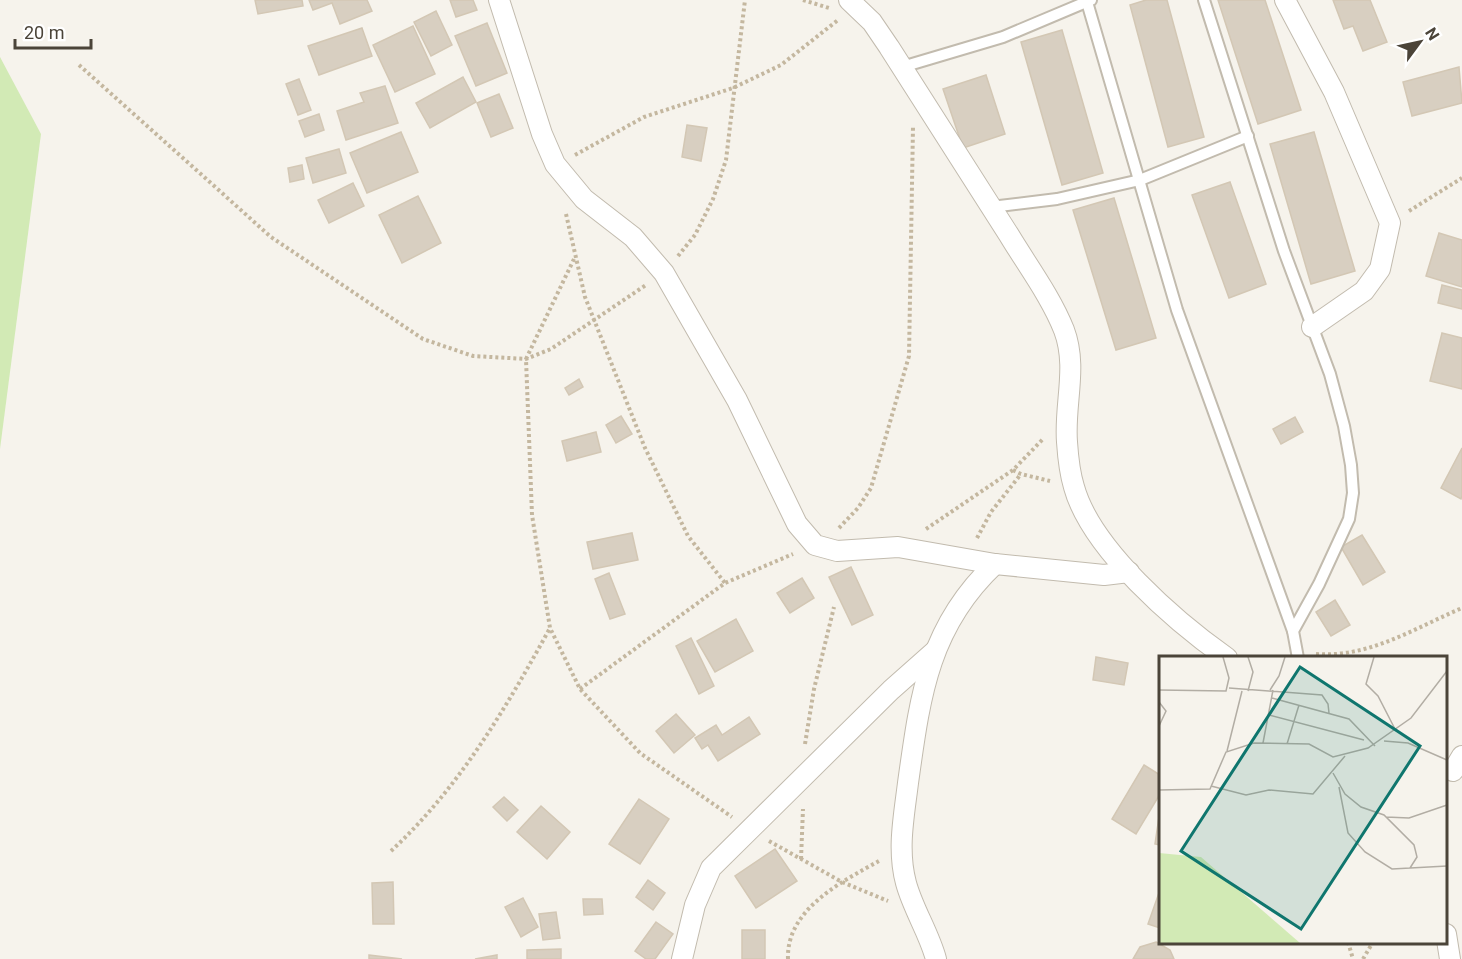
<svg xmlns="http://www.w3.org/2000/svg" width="1462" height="959" font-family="Roboto,sans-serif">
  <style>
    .green { fill: #d2eab5 }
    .building { fill: #d8cfc1; stroke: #d3c7b4; stroke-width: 1.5 }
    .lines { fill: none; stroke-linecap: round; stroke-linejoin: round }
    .lane-casing { stroke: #c2bbae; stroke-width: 14 }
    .street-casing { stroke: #c2bbae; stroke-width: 22 }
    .path { stroke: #c4b79f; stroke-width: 4; stroke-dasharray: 3 3; stroke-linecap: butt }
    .lane { stroke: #fff; stroke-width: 10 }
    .street { stroke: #fff; stroke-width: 20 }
    .inset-road { fill: none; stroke: #b2ada4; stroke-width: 1.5 }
    .view { fill: #0f766e; fill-opacity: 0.15; stroke: #0f766e; stroke-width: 3 }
    .inset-edge { fill: none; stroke: #4b4439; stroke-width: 3 }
  </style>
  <rect width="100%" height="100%" fill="#f6f3ec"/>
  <!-- green -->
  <polygon class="green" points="0,57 41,134 0,449"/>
  <!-- building -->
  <g class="building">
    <polygon points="255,0 302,0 303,6 258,14"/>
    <polygon points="309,0 367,0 372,11 340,24 332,3 313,10"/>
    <polygon points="450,0 473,0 477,10 456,17"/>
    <polygon points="1146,0 1167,0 1204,137 1168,147 1130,5"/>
    <polygon points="1218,0 1265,0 1301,110 1258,124"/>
    <polygon points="1333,0 1370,0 1387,42 1363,51 1353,26 1344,29"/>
    <polygon points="436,11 452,45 431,56 414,22"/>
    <polygon points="487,23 507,73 476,86 455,36"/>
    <polygon points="413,26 435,74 395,92 373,45"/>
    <polygon points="362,28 372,56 319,75 308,46"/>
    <polygon points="1062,30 1103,173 1062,185 1021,42"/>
    <polygon points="1459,67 1462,103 1412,116 1403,82"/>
    <polygon points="986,75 1005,134 963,148 943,89"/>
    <polygon points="463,77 476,102 430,128 416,103"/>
    <polygon points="299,79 311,110 298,115 286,84"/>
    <polygon points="385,86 398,123 346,140 337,111 364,102 360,93"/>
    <polygon points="499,94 513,128 491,137 477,103"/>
    <polygon points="319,114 324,130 305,137 299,121"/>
    <polygon points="687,125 707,128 701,161 682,157"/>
    <polygon points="401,132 418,172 367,193 350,153"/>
    <polygon points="1314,132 1355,271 1311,284 1270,144"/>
    <polygon points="339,149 346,173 313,183 306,158"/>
    <polygon points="302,165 304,179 290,182 288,168"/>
    <polygon points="1230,182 1266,284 1229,298 1192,195"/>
    <polygon points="353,183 364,206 329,223 318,200"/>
    <polygon points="418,196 441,243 402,263 379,215"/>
    <polygon points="1114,198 1156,338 1116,350 1073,210"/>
    <polygon points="1439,233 1462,240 1462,287 1426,276"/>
    <polygon points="1442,285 1462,290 1462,309 1438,303"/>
    <polygon points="1442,333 1462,338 1462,389 1430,381"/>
    <polygon points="579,379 583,387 569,395 565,388"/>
    <polygon points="621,416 632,434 616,443 606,425"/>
    <polygon points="1295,417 1303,432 1281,444 1273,429"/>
    <polygon points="596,432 601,452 567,461 562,441"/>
    <polygon points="1462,448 1462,496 1461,499 1441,488"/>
    <polygon points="632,533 638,560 593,569 587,542"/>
    <polygon points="1362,535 1385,572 1363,585 1341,547"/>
    <polygon points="851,567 873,615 852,625 829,577"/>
    <polygon points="609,573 625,614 610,619 595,579"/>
    <polygon points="802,578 814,598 790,613 777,593"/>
    <polygon points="1335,600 1350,625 1331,636 1316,612"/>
    <polygon points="736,619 753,651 715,672 697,641"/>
    <polygon points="691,638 714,686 699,694 676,646"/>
    <polygon points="1096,657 1128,663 1124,685 1093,680"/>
    <polygon points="676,714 695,735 674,753 656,731"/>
    <polygon points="749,717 760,734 718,761 708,745 702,749 695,738 716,725 722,735"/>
    <polygon points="1144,765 1160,775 1160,794 1136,834 1112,819"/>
    <polygon points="504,797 518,810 507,821 493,807"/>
    <polygon points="639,799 669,819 640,864 609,844"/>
    <polygon points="541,806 570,832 547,859 517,832"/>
    <polygon points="1160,810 1160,845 1155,844"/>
    <polygon points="775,849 797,881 756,908 735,876"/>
    <polygon points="648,880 665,893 653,910 636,897"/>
    <polygon points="393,882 394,924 373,924 372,883"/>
    <polygon points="1160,890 1160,928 1148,924"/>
    <polygon points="523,898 538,927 521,937 505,907"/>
    <polygon points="583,899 602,899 603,914 584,915"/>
    <polygon points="556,912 560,938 543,940 539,914"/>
    <polygon points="656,922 673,934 655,959 646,959 635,951"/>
    <rect x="742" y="930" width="23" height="29"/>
    <polygon points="1156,942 1170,950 1174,959 1133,959 1140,947"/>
    <polygon points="561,949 561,959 527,959 527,950"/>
    <polygon points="369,955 402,959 369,959"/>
    <polygon points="497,955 497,959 475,959"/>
  </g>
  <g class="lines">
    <!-- lane casing -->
    <g class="lane-casing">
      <g id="lane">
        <polyline points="1204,0 1284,251 1330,374 1344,426 1351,465 1353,493 1349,519 1319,584 1293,631 1298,658"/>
        <polyline points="1087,2 1177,310 1293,631"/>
        <polyline points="902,67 1003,37 1091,0"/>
        <polyline points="991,207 1057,199 1140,180 1248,136"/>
      </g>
    </g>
    <!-- street casing -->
    <g class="street-casing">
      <g id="street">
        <polyline points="499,0 542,134 555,164 584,199 633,237 664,273 737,400 797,524 815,545 837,551 898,547 995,564 1104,575 1129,572"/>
        <path d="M849 0 872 22 889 47C929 110 969 172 1009 235 1027 265 1051 297 1064 330 1078 367 1064 404 1067 442 1068 457 1070 474 1074 487 1091 549 1176 622 1227 658"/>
        <polyline points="1285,0 1334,92 1390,223 1380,269 1364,291 1312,327"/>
        <polyline points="1453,771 1462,756"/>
        <polyline points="1446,934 1450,959"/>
        <polyline points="682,959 695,905 711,868 891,690 935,651"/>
        <path d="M936 959C929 933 913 909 906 883 897 850 904 816 908 783 920 697 928 627 995 564"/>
      </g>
    </g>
    <!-- path -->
    <g class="path">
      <polyline points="803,0 829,8"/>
      <polyline points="79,65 271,237 423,339 473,356 526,359 551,349 646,285"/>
      <polyline points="575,155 644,117 733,88 781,65 838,20"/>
      <polyline points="1409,211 1462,178"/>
      <polyline points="566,214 585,297 645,448 688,536 725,583"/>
      <polyline points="678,256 695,235 713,199 726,160 745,0"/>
      <polyline points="574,259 526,359 532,515 550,628 580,689 640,753 732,817"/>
      <polyline points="1013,470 1021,474 1050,481"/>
      <polyline points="839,528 858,508 871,488 909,356 913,127"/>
      <polyline points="926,529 1013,470 1043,439"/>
      <polyline points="977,538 991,512 1021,474"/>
      <path d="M1316 654C1369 658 1415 628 1462 608"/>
      <polyline points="580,689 725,583 793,554"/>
      <polyline points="805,744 814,689 834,607"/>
      <polyline points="769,841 842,882 888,901"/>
      <path d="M391 851C459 788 506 708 550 628"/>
      <polyline points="801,859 803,809"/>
      <polyline points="1348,942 1353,959"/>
      <path d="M788 959C786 909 843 881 879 861"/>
      <polyline points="1363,959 1373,942"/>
    </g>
    <!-- lane -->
    <use href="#lane" class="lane"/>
    <!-- street -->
    <use href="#street" class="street"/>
  </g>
  <!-- overview -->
  <g transform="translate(1159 656)">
    <rect width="288" height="288" fill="#f6f3ec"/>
    <path d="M0 197 42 201 141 287H0Z" fill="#d2eab5"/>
    <path class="inset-road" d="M89 1 94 16 89 35M215 1 207 28 219 40 237 75M70 32 163 39 169 48 170 57M0 34 67 35 70 22 64 1M111 34 120 20 126 1M113 42 190 63 216 90M0 46 7 55 0 70M110 59 205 84M225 85 249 87 288 104M104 87 114 34M128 88 140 49M68 95 83 35M174 117 186 138 202 151 225 159 255 189 258 201 251 212M52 130 87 139 110 134 154 138 186 100M180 131 189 177 206 196 233 213 288 210M0 134 51 133 67 96 95 87 150 88 174 101 209 92 252 62 288 15M227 161 250 162 288 149"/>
    <path class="view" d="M141 11 261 90 142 273 22 195Z"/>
    <rect width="288" height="288" class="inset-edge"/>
  </g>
  <!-- north arrow -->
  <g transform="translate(1420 42) rotate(57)" stroke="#ffffff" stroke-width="4.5" paint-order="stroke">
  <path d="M0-4.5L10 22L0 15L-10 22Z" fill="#4b4439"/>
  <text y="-9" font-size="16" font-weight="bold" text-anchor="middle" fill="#4b4439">N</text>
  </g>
  <!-- scale -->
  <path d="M15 39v9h76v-9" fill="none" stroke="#4b4439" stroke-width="3"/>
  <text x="24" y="39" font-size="18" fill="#4b4439" stroke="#ffffff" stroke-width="4.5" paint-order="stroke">20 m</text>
</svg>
